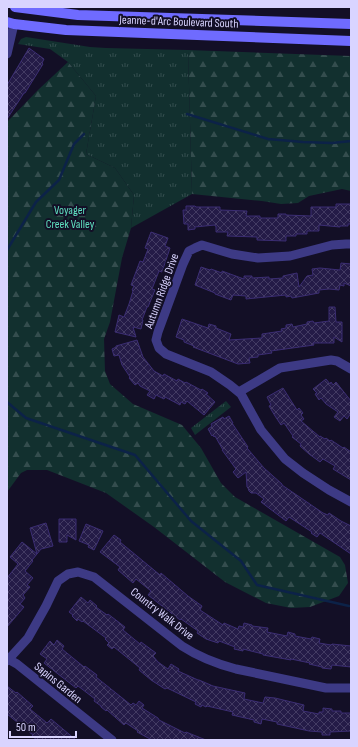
<svg xmlns="http://www.w3.org/2000/svg" width="358" height="747" font-family="'Sofia Sans Condensed',sans-serif">
  <style>
    .grass { fill: url(#grass-tufts) }
    .forest { fill: url(#forest-firs) }
    .lines { fill: none; stroke-linecap: round; stroke-linejoin: round }
    .stream { stroke: #0c2248; stroke-width: 2.5 }
    .building { fill: url(#building-cross-hatch); stroke: #3b2d73 }
    .minor { stroke: #3d3a85; stroke-width: 9 }
    .secondary { stroke: #6f6bff; stroke-width: 10 }
    .labels { text-anchor: middle; dominant-baseline: central; stroke-width: 4; stroke-linejoin: round; paint-order: stroke }
    .street-label { font-size: 12px; fill: #d9d4ff; stroke: #130f26 }
    .park-label { font-size: 12px; fill: #5fe0c0; stroke: #130f26 }
  </style>
  <defs>
    <pattern id="grass-tufts" width="24" height="20" patternUnits="userSpaceOnUse"><rect width="24" height="20" fill="#12302f"/><path d="M3 7l-1-3M5 7V3M7 7l1-3M15 17l-1-3M17 17v-4M19 17l1-3" fill="none" stroke="#344d4e"/></pattern>
    <pattern id="forest-firs" width="22" height="20" patternUnits="userSpaceOnUse"><rect width="22" height="20" fill="#12302f"/><path d="M5 1l3.5 6h-7zM16 11l3.5 6h-7z" fill="#344d4e"/></pattern>
    <pattern id="building-cross-hatch" width="8" height="8" patternUnits="userSpaceOnUse"><rect width="8" height="8" fill="#241b47"/><path d="M0 0l8 8M0 8l8-8" fill="none" stroke="#433b63"/></pattern>
  </defs>
  <rect width="100%" height="100%" fill="#130f26"/>
  <!-- grass -->
  <g class="grass">
    <polygon points="26,37 90,47 106,48 188,50 192,194 131,228 134,195 115,168 86,154 96,96 68,62 50,49 18,44 21,39"/>
    <polygon points="226,401 231,407 195,435 191,428"/>
  </g>
  <!-- forest -->
  <g class="forest">
    <polygon points="188,50 351,56 351,191 342,189 309,196 298,203 281,204 262,201 192,194"/>
    <polygon points="68,62 96,96 86,154 115,168 134,195 131,228 122,258 110,322 104,339 105,371 110,384 133,404 182,425 201,448 221,483 235,497 340,557 345,565 348,583 339,596 310,607 291,608 266,603 225,582 154,527 106,493 47,470 27,470 21,473 7,492 7,122 39,89"/>
  </g>
  <g class="lines">
    <!-- stream -->
    <g class="stream">
      <polyline points="187,114 268,139 303,142 332,143 351,141"/>
      <polyline points="7,250 36,202 59,180 74,144 84,134"/>
      <polyline points="7,402 26,418 135,455 191,521 241,561 257,585 349,606"/>
    </g>
  </g>
  <!-- building -->
  <g class="building">
    <polygon points="29,48 44,59 42,63 43,64 25,93 24,93 7,119 7,85"/>
    <polygon points="336,204 351,204 351,224 348,224 348,226 340,226 340,227 319,225 319,231 307,231 307,234 296,234 296,236 286,236 286,241 257,240 257,237 227,236 228,232 216,232 216,226 215,226 215,225 195,227 195,229 188,230 188,224 184,224 183,210 186,210 186,206 195,206 196,207 220,207 220,210 247,211 246,216 260,216 260,218 278,218 278,214 286,214 286,215 311,216 311,207 336,207"/>
    <polygon points="151,232 168,238 165,246 170,248 162,272 159,271 152,289 155,290 148,307 147,307 142,320 143,320 141,329 133,327 136,337 115,332 119,315 124,317 129,304 133,291 132,290 134,286 131,285 140,261 143,262 148,249 145,248"/>
    <polygon points="341,263 351,264 351,286 344,283 344,286 340,285 339,290 329,289 319,290 319,293 292,298 291,296 286,297 286,295 246,299 246,296 233,295 231,300 215,294 215,293 195,285 201,267 210,270 211,269 222,273 222,271 244,279 244,276 252,276 252,278 269,277 269,279 283,278 283,276 297,273 299,287 307,276 313,275 312,269 320,268 340,270"/>
    <polygon points="329,307 335,307 336,322 342,322 342,342 334,337 334,343 313,343 314,345 271,351 272,353 258,355 258,357 249,358 250,363 238,364 193,347 194,346 184,342 184,340 176,337 182,319 208,328 209,324 216,326 216,328 231,334 229,340 262,338 262,334 282,331 281,329 286,328 286,325 292,324 293,327 307,324 307,322 313,321 314,323 329,321"/>
    <polygon points="137,340 143,357 154,371 163,376 164,374 177,381 178,379 185,383 186,382 201,390 202,389 208,393 206,394 215,402 204,415 187,401 185,404 181,402 180,405 165,397 164,399 156,395 154,399 147,395 150,391 140,386 138,383 135,385 129,378 130,377 122,365 119,355 114,356 112,349 116,347 116,346"/>
    <polygon points="326,379 330,384 331,382 333,385 336,382 351,401 351,413 347,419 344,416 340,421 334,417 338,412 326,404 321,398 319,400 315,394 317,393 313,389"/>
    <polygon points="283,388 297,410 299,408 303,413 301,415 304,419 301,421 320,437 320,436 325,439 326,438 330,441 331,440 343,448 344,447 351,452 351,480 333,469 335,466 323,459 320,462 309,454 300,446 301,444 292,437 293,436 284,423 281,425 275,416 269,406 271,405 267,397"/>
    <polygon points="229,416 233,423 232,423 248,447 247,448 264,468 282,484 282,485 323,513 328,515 329,513 341,521 351,526 351,554 320,533 317,537 311,533 312,532 292,519 289,517 286,521 261,502 264,499 256,493 251,493 249,491 248,488 247,487 246,472 238,478 233,472 236,469 222,450 223,450 215,436 214,437 213,435 212,436 208,429 212,426 211,424 223,417 224,419"/>
    <polygon points="59,519 76,519 76,540 67,535 67,542 59,542"/>
    <polygon points="46,523 53,546 41,549 37,554 30,528"/>
    <polygon points="86,524 103,531 94,550 88,547 89,545 79,541"/>
    <polygon points="114,535 121,540 120,542 137,556 160,575 161,573 188,596 202,606 200,610 223,625 224,623 238,629 239,626 243,627 244,623 252,625 252,626 268,628 267,632 287,636 288,632 295,634 295,636 311,639 312,637 320,639 319,643 331,645 332,644 351,646 351,667 332,665 331,669 322,668 322,667 309,664 310,663 291,659 291,660 263,655 263,654 243,649 243,651 234,649 235,647 219,641 218,643 206,639 197,633 198,631 181,619 180,620 148,595 151,591 136,579 133,583 118,570 120,567 100,552"/>
    <polygon points="22,542 37,554 32,560 33,561 25,571 33,578 27,585 30,587 23,595 25,598 20,604 24,607 7,627 7,578 18,564 10,557"/>
    <polygon points="81,597 88,603 90,600 97,606 96,607 107,615 108,614 125,627 123,630 140,644 141,642 156,653 153,656 158,662 168,669 171,664 179,669 178,671 198,680 199,680 213,686 245,693 244,699 263,703 265,697 275,698 304,705 303,711 319,714 319,712 323,712 323,708 332,709 332,711 341,711 341,713 351,713 351,731 330,732 330,735 322,735 322,732 309,731 291,727 277,724 277,722 262,719 261,724 254,722 254,720 232,715 233,712 207,706 206,707 202,705 201,707 195,704 196,702 167,688 165,689 151,680 139,670 140,668 114,647 112,649 107,645 109,643 105,639 106,638 83,621 82,622 78,619 77,621 72,616 73,615 69,612"/>
    <polygon points="57,640 64,646 62,649 84,667 85,666 97,675 96,677 131,705 133,703 136,705 139,701 144,705 142,708 158,718 159,720 185,733 186,732 206,740 152,740 137,732 138,731 126,723 124,725 107,710 106,711 101,707 101,706 94,701 95,699 78,686 76,688 44,663 47,659 40,654 50,641 54,645"/>
    <polygon points="7,686 16,693 17,692 33,706 30,709 47,723 51,719 76,740 37,740 32,736 33,735 7,714"/>
  </g>
  <g class="lines">
    <!-- minor -->
    <g class="minor">
      <polyline points="7,54 14,24"/>
      <polyline points="351,244 346,244 332,245 290,256 258,258 232,254 202,245 195,248 189,251 183,264 158,332 156,340 159,348 166,354 211,372 230,385 241,394 261,430 285,459 303,473 329,490 351,502"/>
      <polyline points="239,392 280,368 331,360 337,361 351,369"/>
      <polyline points="8,659 17,664 112,740"/>
      <path d="M7 661 28 638 46 606 58 581 68 574 78 572 94 577 182 646C199 657 217 664 236 669L326 688H351"/>
    </g>
    <!-- secondary -->
    <g class="secondary">
      <polyline points="15,7 78,15 351,24"/>
      <polyline points="7,22 14,24 66,30 351,41"/>
    </g>
  </g>
  <g class="labels">
    <!-- street labels -->
    <g class="street-label">
      <text transform="translate(179 22) rotate(2)">Jeanne-d'Arc Boulevard South</text>
      <text transform="translate(162 291) rotate(-70)">Autumn Ridge Drive</text>
      <text transform="translate(162 614) rotate(38)">Country Walk Drive</text>
      <text transform="translate(58 683) rotate(39)">Sapins Garden</text>
    </g>
    <!-- park labels -->
    <g class="park-label">
      <text x="70" y="210">Voyager<tspan x="70" dy="14">Creek Valley</tspan></text>
    </g>
  </g>
  <!-- border -->
  <rect width="358" height="747" fill="none" stroke="#d9d4ff" stroke-width="16"/>
  <!-- scale -->
  <path d="M10 731v6h66v-6" fill="none" stroke="#d9d4ff" stroke-width="2"/>
  <text x="16" y="731" font-size="12" fill="#d9d4ff" stroke="#130f26" stroke-width="3" paint-order="stroke">50 m</text>
</svg>
